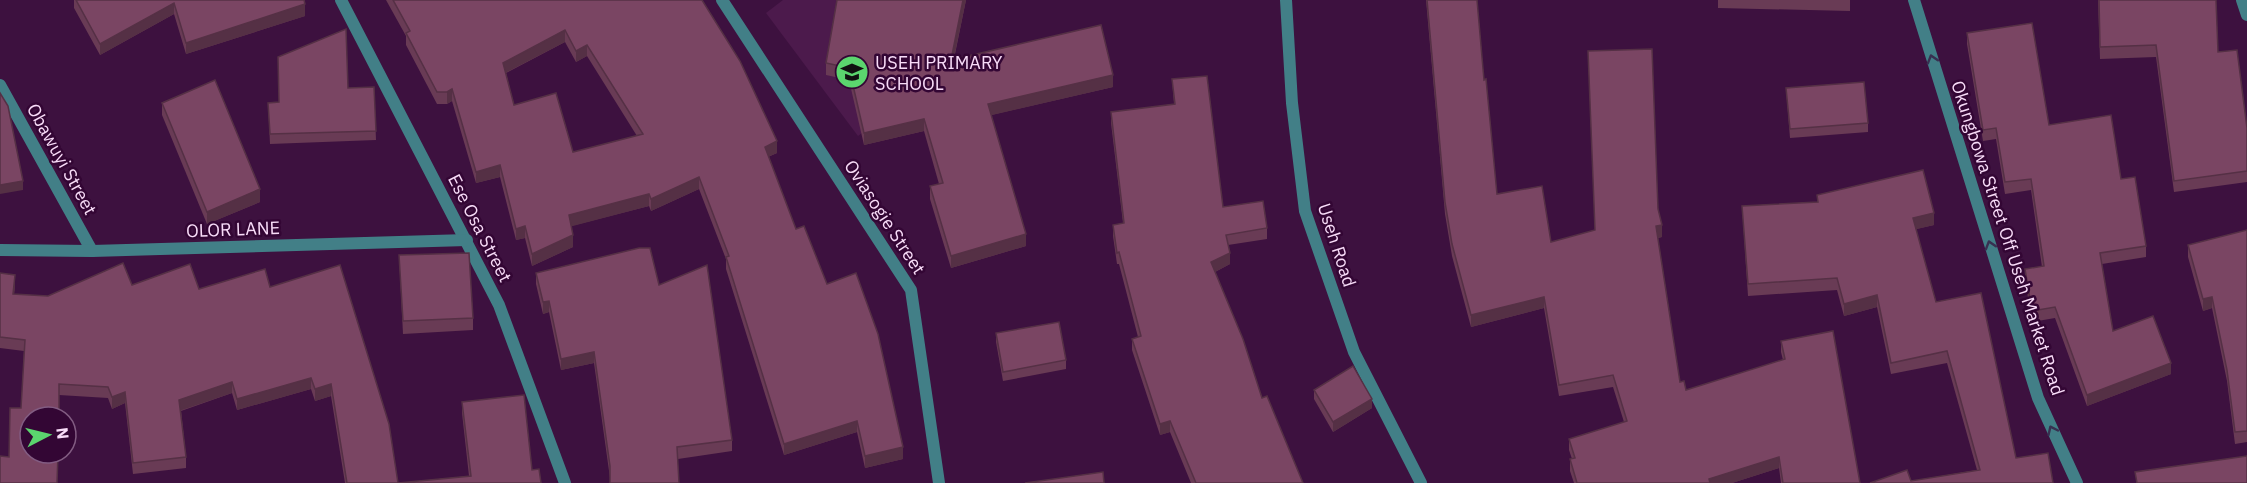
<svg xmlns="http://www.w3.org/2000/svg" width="2247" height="483" font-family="'IBM Plex Sans',sans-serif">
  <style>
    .built { fill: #4c1a4c }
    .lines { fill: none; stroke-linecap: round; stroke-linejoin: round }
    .minor { stroke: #427f87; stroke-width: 12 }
    .wall { fill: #693b55; fill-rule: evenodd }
    .shaded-wall { fill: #553045 }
    .building { fill: #7a4563; stroke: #553045; stroke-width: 1.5; fill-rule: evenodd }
    .oneway { stroke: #383051 }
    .labels { text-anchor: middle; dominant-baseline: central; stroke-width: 5; stroke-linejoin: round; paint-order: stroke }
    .poi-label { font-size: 18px; fill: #f8dcf8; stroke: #330634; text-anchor: start }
    .street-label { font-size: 18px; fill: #f8dcf8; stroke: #330634 }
  </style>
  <rect width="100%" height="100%" fill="#3d113f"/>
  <!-- built -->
  <polygon class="built" points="783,0 839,0 911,95 858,136 766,13"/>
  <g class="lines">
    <!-- minor -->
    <g class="minor">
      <polyline points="341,0 499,305 565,483"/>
      <polyline points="722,0 911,290 939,483"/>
      <polyline points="1286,0 1292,103 1305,211 1354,352 1421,483"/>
      <polyline points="1914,0 2038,398 2077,483"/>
      <polyline points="2242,0 2247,15"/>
      <polyline points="0,85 92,251"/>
      <polyline points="0,250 92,251 467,240"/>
    </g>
  </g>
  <!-- wall -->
  <g class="wall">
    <polygon points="74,0 304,0 305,16 186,54 174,14 100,55 74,8"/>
    <path d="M386 0H702L777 153 768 157 796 229 827 284 903 459 865 468 857 432 784 455 726 269V259L699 189 651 211 649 206 571 226 573 247 532 266 525 238 516 240 500 177 476 183 452 101 447 104H437L406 45V36ZM565 42 576 62 587 56 637 136 573 152 514 105 506 73Z"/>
    <polygon points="837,0 966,0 954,59 1113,87 991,115 1026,246 951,268 930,199 930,186 939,184 924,131 864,145 849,80 826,75 826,63"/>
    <polygon points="1426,0 1477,0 1484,80 1497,194 1551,242 1595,230 1588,51 1658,209 1662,237 1658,238 1680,382 1686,390 1783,360 1781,352 1781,341 1860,483 1781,483 1779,468 1732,483 1574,483 1570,471 1570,459 1572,459 1569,450 1569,439 1624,422 1613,387 1559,396 1544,308 1471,327 1452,256 1445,214"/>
    <polygon points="1718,0 1850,0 1850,11 1718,8"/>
    <polygon points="2098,0 2218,52 2247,128 2247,182 2174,192 2156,57 2100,59"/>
    <polygon points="1967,33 2049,125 2121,179 2146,246 2146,257 2102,264 2113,331 2171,374 2087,406 2055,318 2032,322 2025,280 2025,269 2042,267 2031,190 2005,194 1996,139 1983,141 1967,44"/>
    <polygon points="1172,79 1223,207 1267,228 1267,239 1228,245 1230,264 1215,272 1262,398 1303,483 1191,483 1170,432 1160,435 1132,350 1132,339 1138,337 1119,264 1117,264 1113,236 1113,225 1123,223 1111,123 1111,112 1174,104"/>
    <polygon points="374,87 376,140 270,144 268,103 279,102 348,88"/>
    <polygon points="1786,88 1868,123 1868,132 1790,138"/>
    <polygon points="162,103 260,202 207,224 162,115"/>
    <polygon points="1817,195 1934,225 1916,229 1936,302 2016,458 2053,483 1911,481 1977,470 1947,363 1891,374 1877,307 1844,316 1837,290 1748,296 1742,206 1817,202"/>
    <polygon points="2247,230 2247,442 2235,444 2227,381 2212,308 2203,311 2188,257 2188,245"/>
    <polygon points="399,255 473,318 473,330 403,334"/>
    <polygon points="0,273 15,286 14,294 48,296 132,285 199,289 270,287 398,483 469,476 462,413 462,402 532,470 541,483 345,483 331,396 315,401 311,389 237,410 232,393 181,411 186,457 186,468 133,474 125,403 112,409 108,398 59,395 9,457 21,408 24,351 0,348"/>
    <polygon points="536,273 659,285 732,440 732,451 678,459 610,478 594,363 561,370 549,312 543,314 536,284"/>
    <polygon points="996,333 1066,360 1066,369 1003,381 996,342"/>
    <polygon points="1314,390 1372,408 1333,432 1314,399"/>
  </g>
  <!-- shaded-wall -->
  <g class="shaded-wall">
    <polygon points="963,0 966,0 951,72 951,60"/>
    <polygon points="174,3 174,14 100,55 100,44"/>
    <polygon points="305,4 305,16 186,54 186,43"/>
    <polygon points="565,30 565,42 503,74 503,63"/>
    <polygon points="587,45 587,56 576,62 576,51"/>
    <polygon points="1113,75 1113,87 988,116 988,104"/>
    <polygon points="452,89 452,101 447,104 447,92"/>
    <polygon points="924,119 924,131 864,145 864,133"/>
    <polygon points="777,141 777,153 765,158 765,147"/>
    <polygon points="500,165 500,177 476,183 476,172"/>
    <polygon points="699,177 699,189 651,211 651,199"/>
    <polygon points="23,181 23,190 0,194 0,185"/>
    <polygon points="260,189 260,202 207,224 207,212"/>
    <polygon points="649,194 649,206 569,227 569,215"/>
    <polygon points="1934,213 1934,225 1913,230 1913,218"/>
    <polygon points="1662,225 1662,237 1656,238 1656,226"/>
    <polygon points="525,226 525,238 516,240 516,229"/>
    <polygon points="1026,234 1026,246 951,268 951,256"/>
    <polygon points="573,235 573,247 532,266 532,254"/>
    <polygon points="1230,253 1230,264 1211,274 1211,262"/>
    <polygon points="15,275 15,286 13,306 13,294"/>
    <polygon points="1877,295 1877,307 1844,316 1844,304"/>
    <polygon points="1544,297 1544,308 1471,327 1471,315"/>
    <polygon points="2212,297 2212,308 2203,311 2203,299"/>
    <polygon points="549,301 549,312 543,314 543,302"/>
    <polygon points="594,352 594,363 561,370 561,359"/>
    <polygon points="2171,363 2171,374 2087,406 2087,395"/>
    <polygon points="311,378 311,389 237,410 237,399"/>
    <polygon points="232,382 232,393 179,411 179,400"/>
    <polygon points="331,384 331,396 315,401 315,389"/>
    <polygon points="125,392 125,403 112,409 112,397"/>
    <polygon points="1372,399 1372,408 1333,432 1333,422"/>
    <polygon points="857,421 857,432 784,455 784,444"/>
    <polygon points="1170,421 1170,432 1160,435 1160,424"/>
    <polygon points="903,447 903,459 865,468 865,456"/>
    <polygon points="1779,457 1779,468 1732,483 1709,483 1709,479"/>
  </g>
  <!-- building -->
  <g class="building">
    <polygon points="76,0 304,0 305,4 186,43 174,3 100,44"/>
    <path d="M393 0H702L740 61 777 141 765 147 796 229 804 226 827 284 856 273 878 334 903 447 865 456 857 421 784 444 726 257 729 256 699 177 651 199 649 194 569 215 573 235 532 254 525 226 516 229 500 165 476 172 452 89 447 92H437L406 33 410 31ZM565 30 576 51 587 45 643 134 573 152 556 93 514 105 503 63Z"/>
    <polygon points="837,0 963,0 951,60 1101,25 1113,75 988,104 1026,234 951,256 930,186 943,183 924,119 864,133 849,68 826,63"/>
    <polygon points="1427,0 1477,0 1484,80 1486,79 1497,194 1542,186 1551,242 1595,230 1588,51 1652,49 1658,209 1662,225 1656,226 1680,382 1684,381 1686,390 1785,359 1781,341 1833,331 1860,483 1783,483 1779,457 1709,479 1710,483 1577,483 1570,459 1575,458 1569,439 1627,421 1613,375 1559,385 1544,297 1471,315 1452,244 1445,202"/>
    <polygon points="2099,0 2216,0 2218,52 2237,50 2247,128 2247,171 2174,181 2156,45 2100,47"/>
    <polygon points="2032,23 2049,125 2111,115 2121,179 2135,177 2146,246 2100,253 2113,331 2153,316 2171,363 2087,395 2055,307 2032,311 2025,269 2044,266 2031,179 2005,182 1996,128 1983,130 1967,33"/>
    <polygon points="346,29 348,88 374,87 376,131 270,134 268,103 279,102 278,57"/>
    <polygon points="1207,76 1223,207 1263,201 1267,228 1226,235 1230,253 1211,262 1243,339 1262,398 1267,396 1303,483 1196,483 1170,421 1160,424 1132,339 1141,336 1119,252 1117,253 1113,225 1124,223 1111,112 1175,104 1172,79"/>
    <polygon points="215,80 260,189 207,212 162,103"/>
    <polygon points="1864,82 1868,123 1790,129 1786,88"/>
    <polygon points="0,93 8,106 23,181 0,185"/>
    <polygon points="1923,170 1934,213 1913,218 1936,302 1981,293 2016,458 2048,453 2053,483 1870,483 1907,470 1911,481 1980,470 1947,351 1891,363 1877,295 1844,304 1837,278 1748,284 1742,206 1818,202 1817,195"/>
    <polygon points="2247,230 2247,431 2235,432 2227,370 2212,297 2203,299 2188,245"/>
    <polygon points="639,248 650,248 659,285 707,265 732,440 677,447 679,483 610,483 610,466 594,352 561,359 549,301 543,302 536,273"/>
    <polygon points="469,253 473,318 403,321 399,255"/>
    <polygon points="123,263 132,285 190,264 199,289 265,269 270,287 340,265 389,424 398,483 471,476 462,402 524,395 532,470 539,469 541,483 347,483 331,384 315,389 311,378 237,399 232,382 179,400 186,457 133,463 125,392 112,397 108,387 59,384 59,417 30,417 30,453 58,453 57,483 0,483 0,456 9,457 10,408 21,408 25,340 0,337 0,273 15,275 13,294 48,296"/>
    <polygon points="1059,322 1066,360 1003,372 996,333"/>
    <polygon points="1353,366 1372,399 1333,422 1314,390"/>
    <polygon points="2247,456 2247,483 2137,483 2135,472"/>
    <polygon points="1103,472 1104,483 1025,483"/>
  </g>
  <!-- one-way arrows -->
  <defs><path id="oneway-chevron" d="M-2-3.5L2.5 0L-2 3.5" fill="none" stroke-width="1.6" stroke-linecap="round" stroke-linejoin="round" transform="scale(1.5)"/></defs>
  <g class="oneway">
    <use href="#oneway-chevron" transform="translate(1932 59) rotate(-107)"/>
    <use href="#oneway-chevron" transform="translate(1990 245) rotate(-107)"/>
    <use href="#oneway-chevron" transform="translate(2052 430) rotate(-115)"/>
  </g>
  <!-- icons -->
  <defs>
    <g id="school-disc" transform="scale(1.725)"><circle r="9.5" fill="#5bd56e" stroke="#330634"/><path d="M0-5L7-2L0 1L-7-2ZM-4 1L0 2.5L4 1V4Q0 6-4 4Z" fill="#111"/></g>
  </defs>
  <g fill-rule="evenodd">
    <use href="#school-disc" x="852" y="72"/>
  </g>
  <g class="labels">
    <!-- poi labels -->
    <g class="poi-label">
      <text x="875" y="62">USEH PRIMARY<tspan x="875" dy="21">SCHOOL</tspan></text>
    </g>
    <!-- street labels -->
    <g class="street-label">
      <text transform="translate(62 159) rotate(61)">Obawuyi Street</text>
      <text transform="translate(885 217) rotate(57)">Oviasogie Street</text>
      <text transform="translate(480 228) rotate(63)">Ese Osa Street</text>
      <text transform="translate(233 229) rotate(-2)">OLOR LANE</text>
      <text transform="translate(2008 238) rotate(72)">Okungbowa Street Off Useh Market Road</text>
      <text transform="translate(1337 245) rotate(72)">Useh Road</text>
    </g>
  </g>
  <!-- north arrow -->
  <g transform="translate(48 435) rotate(83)"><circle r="28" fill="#330634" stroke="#825c82" stroke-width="1.5"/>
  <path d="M0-4.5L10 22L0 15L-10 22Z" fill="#5bd56e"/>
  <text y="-9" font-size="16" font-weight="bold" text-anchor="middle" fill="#f8dcf8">N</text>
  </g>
</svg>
